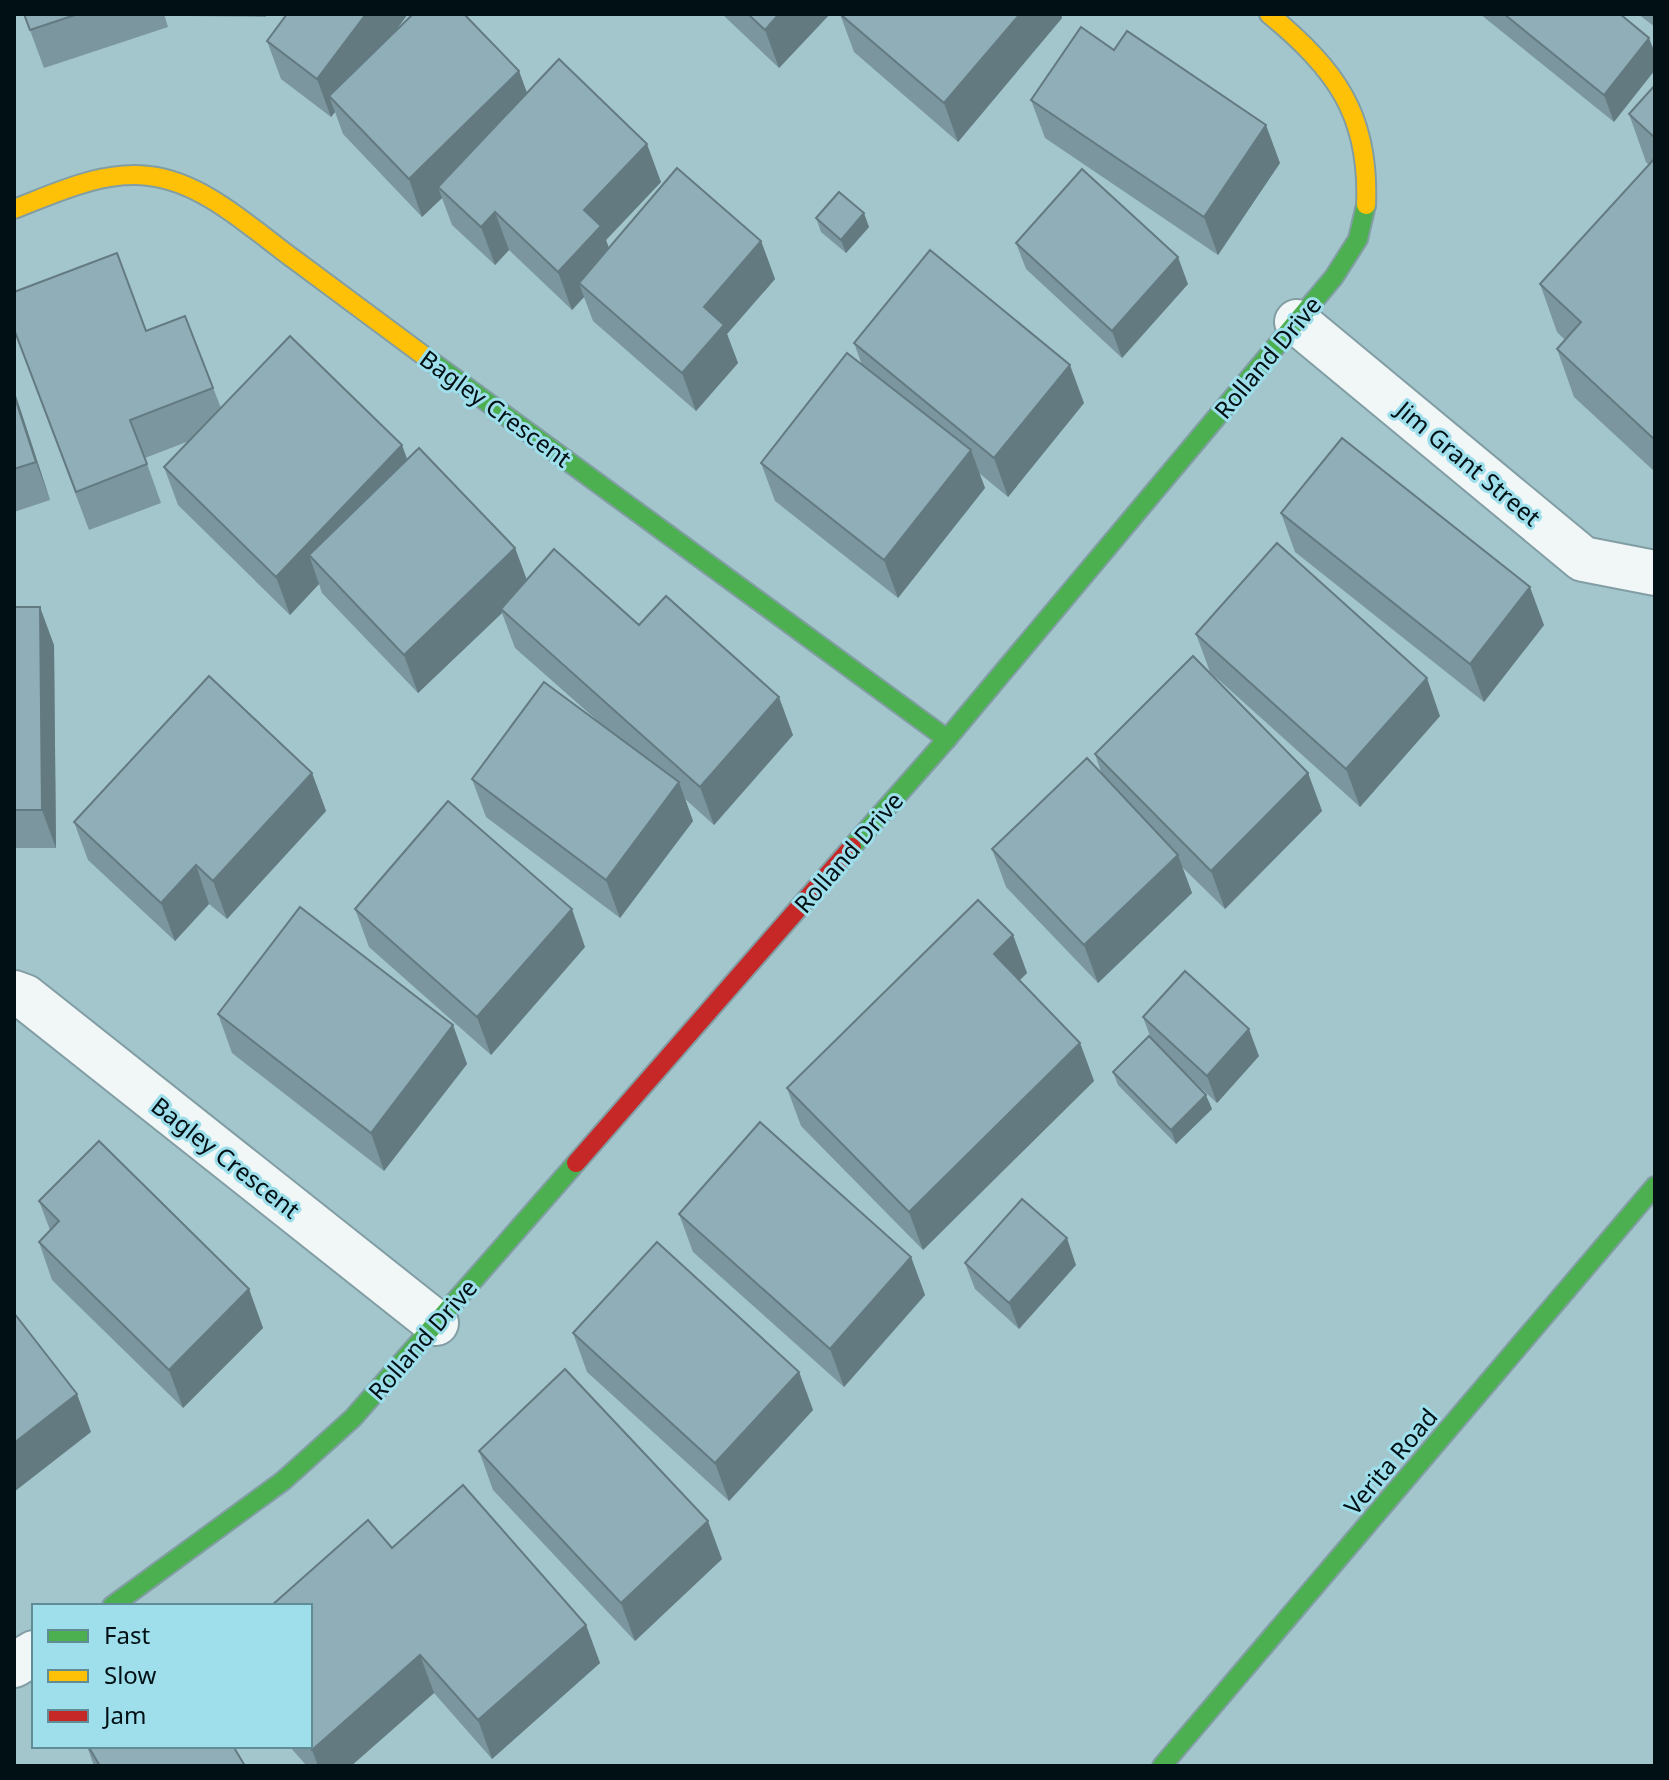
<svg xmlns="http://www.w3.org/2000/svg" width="1669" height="1780" font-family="'Noto Sans',sans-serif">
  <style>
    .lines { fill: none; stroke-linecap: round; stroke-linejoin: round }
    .street-casing { stroke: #829ea4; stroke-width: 48 }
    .fast-casing { stroke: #829ea4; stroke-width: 22 }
    .slow-casing { stroke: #829ea4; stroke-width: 22 }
    .jam-casing { stroke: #829ea4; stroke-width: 22 }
    .street { stroke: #f1f6f7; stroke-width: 44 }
    .fast { stroke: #4caf50; stroke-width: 18 }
    .slow { stroke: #ffc107; stroke-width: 18 }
    .jam { stroke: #c62828; stroke-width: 18 }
    .wall { fill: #7b969e }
    .shaded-wall { fill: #647a81 }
    .building { fill: #8faeb8; stroke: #647a81; stroke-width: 2 }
    .labels { text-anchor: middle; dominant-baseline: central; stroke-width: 6; stroke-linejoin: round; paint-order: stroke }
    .street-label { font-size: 24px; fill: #001014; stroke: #9edfeb }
  </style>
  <rect width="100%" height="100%" fill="#a2c6cc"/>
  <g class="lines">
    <!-- street casing -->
    <g class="street-casing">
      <g id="street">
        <polyline points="1297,322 1583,559 1655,573"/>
        <polyline points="14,993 25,997 436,1323"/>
        <polyline points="14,1665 34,1653"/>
      </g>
    </g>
    <!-- fast casing -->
    <g class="fast-casing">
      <g id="fast">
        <polyline points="427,358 947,739"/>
        <polyline points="852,847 947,739 1334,277 1358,239 1366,205"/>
        <polyline points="112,1606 283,1481 353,1418 576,1163"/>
        <polyline points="1162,1766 1655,1186"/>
      </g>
    </g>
    <!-- slow casing -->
    <g class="slow-casing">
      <g id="slow">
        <path d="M1269 14C1335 69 1370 114 1366 205"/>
        <path d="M14 209C56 193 103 170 149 176 204 182 252 229 295 260 339 293 383 325 427 358"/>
      </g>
    </g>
    <!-- jam casing -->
    <g class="jam-casing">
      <polyline id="jam" points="576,1163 852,847"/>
    </g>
    <!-- street -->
    <use href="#street" class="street"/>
    <!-- fast -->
    <use href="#fast" class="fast"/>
    <!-- slow -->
    <use href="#slow" class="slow"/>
    <!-- jam -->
    <use href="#jam" class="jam"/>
  </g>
  <!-- wall -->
  <g class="wall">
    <polygon points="24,14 164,14 168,27 44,68"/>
    <polygon points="188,14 266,14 266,17 188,16"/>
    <polygon points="285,14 408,14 395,31 519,71 527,93 661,182 606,240 609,249 761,241 775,279 727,334 738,363 696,411 593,321 584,297 572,310 509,250 495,265 452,225 442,198 422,217 343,134 335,112 331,117 281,79 267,41 285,16"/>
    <polygon points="722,14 830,14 779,68"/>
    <polygon points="840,14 1061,14 1062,18 958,142 854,52"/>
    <polygon points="1480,14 1620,14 1614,122"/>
    <polygon points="1638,14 1655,14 1655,27"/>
    <polygon points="1655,85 1655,472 1574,397 1557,349 1565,340 1557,332 1540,284 1649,165 1646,162 1629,114"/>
    <polygon points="1031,100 1280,163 1218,255 1045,138"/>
    <polygon points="816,218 869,227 846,253 821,232"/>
    <polygon points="1016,243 1188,284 1122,358 1026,269"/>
    <polygon points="185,316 221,408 408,460 515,548 527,580 639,625 793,735 714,825 685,799 693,821 620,918 486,817 472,779 600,723 515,648 502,613 418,693 322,593 319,584 290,615 178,505 164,467 189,441 145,458 161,503 89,530 14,330 146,331"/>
    <polygon points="854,343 1084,403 1008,497 979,473 985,488 898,598 775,501 761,463 862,365"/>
    <polygon points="14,390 50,500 14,512"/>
    <polygon points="1281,513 1544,625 1484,702 1295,552"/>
    <polygon points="14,607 54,645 56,848 14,848"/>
    <polygon points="1196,634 1440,716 1360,807 1210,672"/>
    <polygon points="1095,754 1308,773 1322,811 1225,909 1182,867 1192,893 1098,983 1006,887 992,849 1102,775"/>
    <polygon points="312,773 326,811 227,919 209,904 175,941 88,860 74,822"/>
    <polygon points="355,909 585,947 491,1055 369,947"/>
    <polygon points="1013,935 1027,973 1019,981 1080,1043 1094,1081 923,1250 801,1126 787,1088"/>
    <polygon points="218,1014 453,1025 467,1064 384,1171 232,1053"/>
    <polygon points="1143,1017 1259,1056 1217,1103 1190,1078 1212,1109 1176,1144 1118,1085 1113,1072 1150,1036"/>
    <polygon points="39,1201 249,1289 263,1328 183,1408 52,1280 39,1242 50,1230"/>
    <polygon points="679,1214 911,1257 925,1295 844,1387 693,1252"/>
    <polygon points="965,1263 1076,1265 1019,1329 975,1289"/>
    <polygon points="573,1333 799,1372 813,1410 729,1501 587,1372"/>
    <polygon points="479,1451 722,1559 635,1641 493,1490"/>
    <polygon points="392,1548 586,1625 600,1663 492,1759 434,1693 351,1766 307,1766 289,1746 310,1746"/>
    <polygon points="87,1746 233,1746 245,1766 94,1766"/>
  </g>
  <!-- shaded-wall -->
  <g class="shaded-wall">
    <polygon points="366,14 408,14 339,106 329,96 335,112 331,117 317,79"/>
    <polygon points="779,14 830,14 779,68 765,30"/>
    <polygon points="1020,14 1061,14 1062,18 958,142 944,103"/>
    <polygon points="1649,38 1655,53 1655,70 1614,122 1604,95"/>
    <polygon points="519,71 533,110 438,187 442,198 422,217 409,179"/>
    <polygon points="1266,125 1280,163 1218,255 1204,217"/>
    <polygon points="647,144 661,182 606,240 615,265 579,283 584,297 572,310 558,272 584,210"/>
    <polygon points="495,212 509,250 495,265 481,227"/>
    <polygon points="864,213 869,227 846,253 841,240"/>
    <polygon points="761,241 775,279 727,334 738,363 696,411 682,373 704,307"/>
    <polygon points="1178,257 1188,284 1122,358 1112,331"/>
    <polygon points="1070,365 1084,403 1008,497 994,458"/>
    <polygon points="14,390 50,500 36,462 14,395"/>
    <polygon points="402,445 416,483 309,555 319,584 290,615 276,577"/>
    <polygon points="971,450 985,488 898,598 884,560"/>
    <polygon points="515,548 529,586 501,609 502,613 418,693 404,655"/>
    <polygon points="1530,587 1544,625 1484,702 1470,664"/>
    <polygon points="40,607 54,645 56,848 42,810"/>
    <polygon points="1427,678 1440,716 1360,807 1346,769"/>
    <polygon points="779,697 793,735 714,825 700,787"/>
    <polygon points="312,773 326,811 227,919 213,881"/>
    <polygon points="1308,773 1322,811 1225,909 1211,871"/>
    <polygon points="679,782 693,821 620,918 606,880"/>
    <polygon points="1178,855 1192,893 1098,983 1084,945"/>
    <polygon points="196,865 209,904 175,941 161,903"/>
    <polygon points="572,909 585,947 491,1055 477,1017"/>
    <polygon points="1013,935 1027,973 1007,992 994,954"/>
    <polygon points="453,1025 467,1064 384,1171 371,1133"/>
    <polygon points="1249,1029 1259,1056 1217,1103 1207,1076"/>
    <polygon points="1080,1043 1094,1081 923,1250 909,1212"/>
    <polygon points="1206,1095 1212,1109 1176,1144 1171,1130"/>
    <polygon points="1067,1238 1076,1265 1019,1329 1009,1303"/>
    <polygon points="911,1257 925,1295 844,1387 830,1349"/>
    <polygon points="249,1289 263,1328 183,1408 169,1370"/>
    <polygon points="799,1372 813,1410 729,1501 715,1463"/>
    <polygon points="77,1394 91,1432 14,1492 14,1443"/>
    <polygon points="708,1521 722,1559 635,1641 621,1603"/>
    <polygon points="586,1625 600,1663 492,1759 478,1720"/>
    <polygon points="420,1655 434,1693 351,1766 318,1766 312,1750"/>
  </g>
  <!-- building -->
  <g class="building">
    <polygon points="24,14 78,14 30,30"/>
    <polygon points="287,14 366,14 317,79 267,41"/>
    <polygon points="413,14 464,14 519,71 409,179 329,96"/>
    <polygon points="748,14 779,14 765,30"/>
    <polygon points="840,14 1020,14 944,103"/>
    <polygon points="1504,14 1620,14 1649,38 1604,95"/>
    <polygon points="1081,27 1114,50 1127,31 1266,125 1204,217 1031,100"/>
    <polygon points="559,59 647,144 584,210 601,226 558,272 495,212 481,227 438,187"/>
    <polygon points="1655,85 1655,138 1629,114"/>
    <polygon points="1655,158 1655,440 1557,349 1581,322 1540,284"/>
    <polygon points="677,168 761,241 704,307 724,325 682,373 579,283"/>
    <polygon points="1082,169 1178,257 1112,331 1016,243"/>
    <polygon points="839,192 864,213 841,240 816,218"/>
    <polygon points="930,250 1070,365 994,458 854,343"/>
    <polygon points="117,253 146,331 185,316 213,388 130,420 147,464 76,492 14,329 14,292"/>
    <polygon points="290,336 402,445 276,577 164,467"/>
    <polygon points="847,353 971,450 884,560 761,463"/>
    <polygon points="14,395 36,462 14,469"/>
    <polygon points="1342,438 1530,587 1470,664 1281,513"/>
    <polygon points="419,448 515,548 404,655 309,555"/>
    <polygon points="1277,543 1427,678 1346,769 1196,634"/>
    <polygon points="554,549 639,625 666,596 779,697 700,787 501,609"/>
    <polygon points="14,607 40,607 42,810 14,810"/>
    <polygon points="1193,656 1308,773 1211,871 1095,754"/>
    <polygon points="209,676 312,773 213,881 196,865 161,903 74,822"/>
    <polygon points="544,682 679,782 606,880 472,779"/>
    <polygon points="1087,758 1178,855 1084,945 992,849"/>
    <polygon points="448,801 572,909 477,1017 355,909"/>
    <polygon points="978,900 1013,935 994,954 1080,1043 909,1212 787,1088"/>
    <polygon points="300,907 453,1025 371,1133 218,1014"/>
    <polygon points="1185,971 1249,1029 1207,1076 1143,1017"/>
    <polygon points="1149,1036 1206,1095 1171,1130 1113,1072"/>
    <polygon points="760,1122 911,1257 830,1349 679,1214"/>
    <polygon points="99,1141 249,1289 169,1370 39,1242 59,1221 39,1201"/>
    <polygon points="1022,1199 1067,1238 1009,1303 965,1263"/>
    <polygon points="657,1242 799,1372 715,1463 573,1333"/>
    <polygon points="14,1313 77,1394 14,1443"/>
    <polygon points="565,1369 708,1521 621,1603 479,1451"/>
    <polygon points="463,1485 586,1625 478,1720 420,1655 312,1750 309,1746 310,1606 271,1606 368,1520 392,1548"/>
    <polygon points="88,1746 233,1746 245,1766 100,1766"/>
  </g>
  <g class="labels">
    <!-- street labels -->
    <g class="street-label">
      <text transform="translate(1267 357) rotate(-50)">Rolland Drive</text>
      <text transform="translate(496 408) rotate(36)">Bagley Crescent</text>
      <text transform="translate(1469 463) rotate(40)">Jim Grant Street</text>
      <text transform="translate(848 852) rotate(-49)">Rolland Drive</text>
      <text transform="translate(226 1157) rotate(38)">Bagley Crescent</text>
      <text transform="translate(422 1339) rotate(-49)">Rolland Drive</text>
      <text transform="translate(1390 1461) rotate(-50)">Verita Road</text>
    </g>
  </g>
  <!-- border -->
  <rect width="1669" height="1780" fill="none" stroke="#001014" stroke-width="32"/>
  <!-- legend -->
  <rect x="32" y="1604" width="280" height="144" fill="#9edfeb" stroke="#5f8c95" stroke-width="2"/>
  <rect x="48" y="1630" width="40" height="12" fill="#4caf50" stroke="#5f8c95" stroke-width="2"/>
  <text x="104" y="1644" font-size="24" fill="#001014">Fast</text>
  <rect x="48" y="1670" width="40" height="12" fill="#ffc107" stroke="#5f8c95" stroke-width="2"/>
  <text x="104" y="1684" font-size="24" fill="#001014">Slow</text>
  <rect x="48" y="1710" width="40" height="12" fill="#c62828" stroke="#5f8c95" stroke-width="2"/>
  <text x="104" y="1724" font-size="24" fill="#001014">Jam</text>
</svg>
